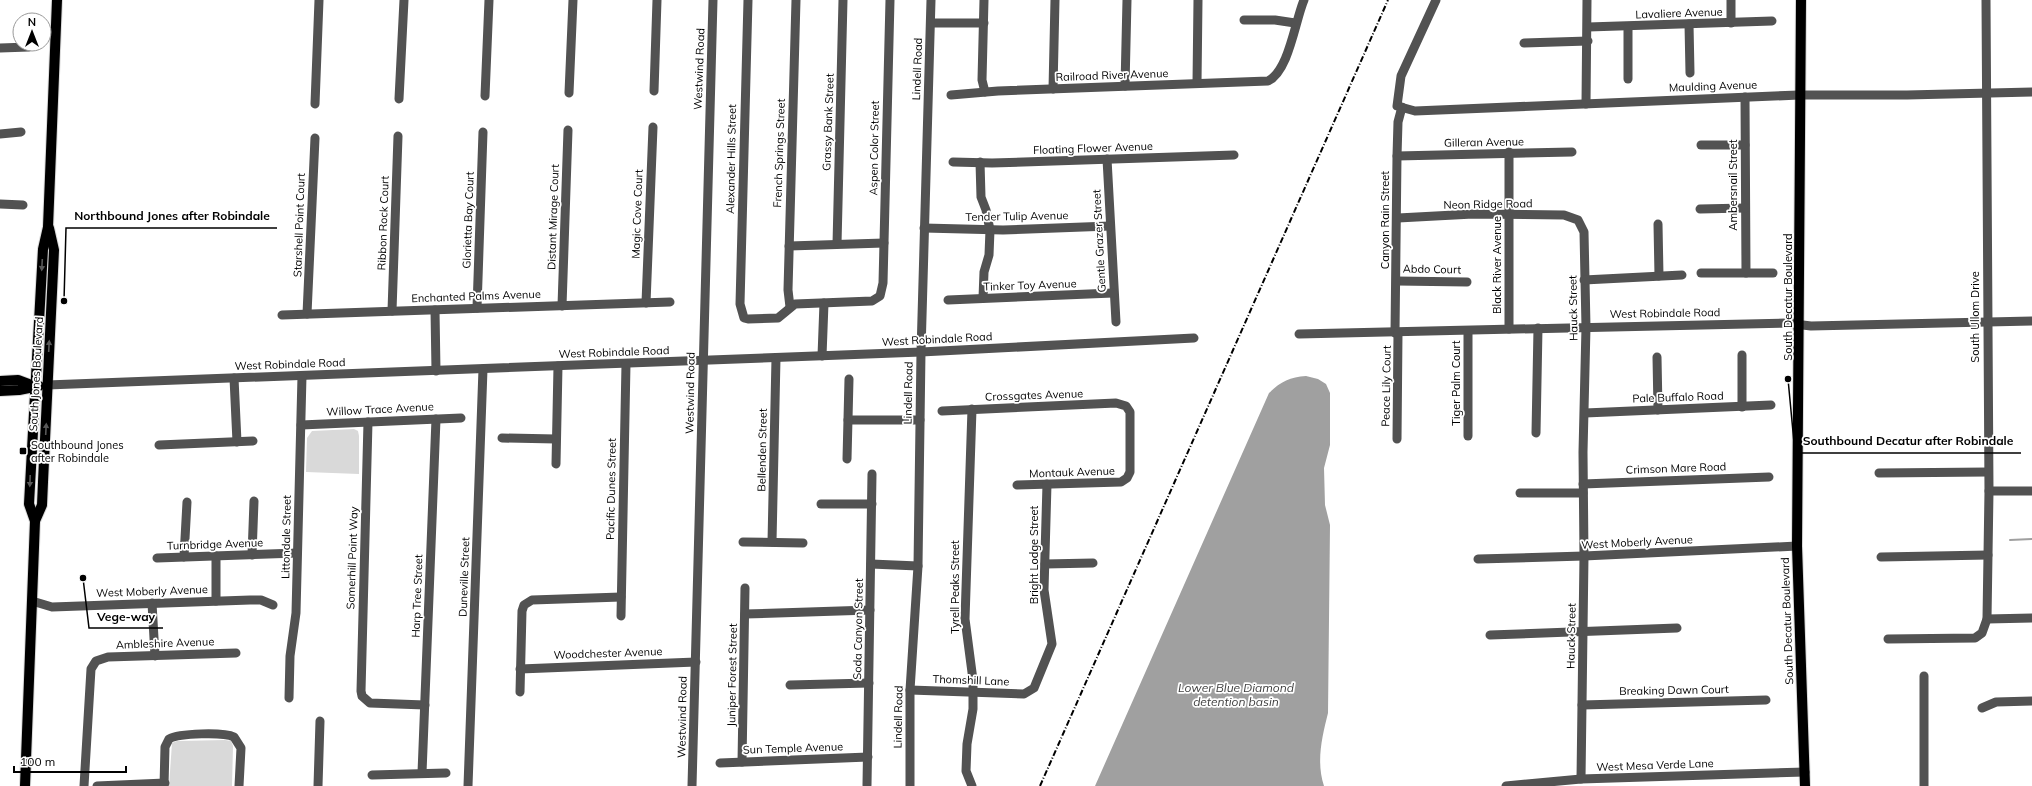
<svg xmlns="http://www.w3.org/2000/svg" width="2032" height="786" font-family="Mulish,sans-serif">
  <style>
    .green { fill: #d9d9d9 }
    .water { fill: #a0a0a0 }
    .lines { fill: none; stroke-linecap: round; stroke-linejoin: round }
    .stream { stroke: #a0a0a0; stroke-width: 2 }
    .major-casing { stroke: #dbdbdb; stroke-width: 12 }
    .minor { stroke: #525252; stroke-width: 9 }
    .major { stroke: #000; stroke-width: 10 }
    .rail { stroke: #000; stroke-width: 2; stroke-dasharray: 6 2 1 2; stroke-linecap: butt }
    .oneway { fill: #595959 }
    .poi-dot { fill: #000; stroke: #fff; stroke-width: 1.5 }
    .labels { text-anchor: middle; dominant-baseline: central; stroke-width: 3.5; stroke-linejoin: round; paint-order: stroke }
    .street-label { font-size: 11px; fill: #000; stroke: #fff }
    .poi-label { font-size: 11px; fill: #000; stroke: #fff; text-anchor: start }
    .water-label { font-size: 12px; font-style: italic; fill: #414141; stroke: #fff }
    .leader { fill: none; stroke: #000; stroke-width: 1.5 }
    .callout-dot { fill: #000; stroke: #fff; stroke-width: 1.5 }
    .callout-label { font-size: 12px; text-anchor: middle; font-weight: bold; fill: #000; stroke: #fff; stroke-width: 3.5; stroke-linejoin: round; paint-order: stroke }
  </style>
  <rect width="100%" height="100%" fill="#fff"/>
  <!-- green -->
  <g class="green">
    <polygon points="354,429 358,431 359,436 359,474 306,472 307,438 312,431"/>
    <polygon points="225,740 231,741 233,746 232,786 169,786 172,743 177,741"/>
  </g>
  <!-- water -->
  <path class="water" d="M1306 376 1318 379 1326 384 1330 393V445L1324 468 1325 505 1330 525 1328 713C1322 737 1316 762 1324 786H1095L1269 393C1280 382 1290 377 1306 376Z"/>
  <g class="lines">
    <!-- stream -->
    <polyline class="stream" points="2010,540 2032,539"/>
    <!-- major casing -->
    <g class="major-casing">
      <g id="major">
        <polyline points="1801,0 1797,546 1805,786"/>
        <polyline points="0,381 18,380 34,386"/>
        <polyline points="0,391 19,390 39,386"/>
        <polyline points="35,521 42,505 43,482 54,250 49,228"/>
        <polyline points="25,786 35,521 29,504 43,249 48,227 57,0"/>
      </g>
    </g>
    <!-- minor -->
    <g class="minor">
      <polyline points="748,0 740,304 744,318 748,319 778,318 795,304 872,301 880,296 883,283 890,0"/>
      <polyline points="984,0 982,80 985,92"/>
      <polyline points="1436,0 1401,76 1397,106 1415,111 1799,95 1907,95 2032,92"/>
      <polyline points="1244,20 1275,20 1295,23"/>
      <polyline points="931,23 984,23"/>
      <polyline points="1731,23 1731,0"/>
      <polyline points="1689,24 1690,73"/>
      <polyline points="1588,27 1772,21"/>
      <polyline points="1628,27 1628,79"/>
      <polyline points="1524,43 1588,41"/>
      <polyline points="0,48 29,47"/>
      <polyline points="1197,83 1198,0"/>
      <polyline points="1125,86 1127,0"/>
      <polyline points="1053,89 1055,0"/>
      <polyline points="654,91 657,0"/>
      <polyline points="569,93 573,0"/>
      <path d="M951 95 998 91 1268 81C1289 71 1295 21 1304 0"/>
      <polyline points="485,96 489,0"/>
      <polyline points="1745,97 1746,273"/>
      <polyline points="399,99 404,0"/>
      <polyline points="315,104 319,0"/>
      <polyline points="1586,104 1587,0"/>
      <polyline points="0,134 21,132"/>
      <polyline points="1701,145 1745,145"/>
      <polyline points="1397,156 1572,152"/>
      <polyline points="1107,159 1116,322"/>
      <polyline points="953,162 992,163 1234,155"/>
      <polyline points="980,162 981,197 986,210 990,230 989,255 984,272 983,298"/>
      <polyline points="0,204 23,205"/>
      <polyline points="1700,209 1745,208"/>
      <polyline points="1398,218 1473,214 1564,215 1578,220 1584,232 1586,327 1583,452 1584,556 1581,779"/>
      <polyline points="1658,224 1659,276"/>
      <polyline points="924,228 1003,230 1110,226"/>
      <polyline points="837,244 843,0"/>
      <polyline points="789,246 884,243"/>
      <polyline points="1701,273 1773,273"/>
      <polyline points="1584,280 1682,275"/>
      <polyline points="1397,281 1467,282"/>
      <polyline points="948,300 1113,293"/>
      <polyline points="646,303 653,127"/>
      <polyline points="562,306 568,130"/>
      <polyline points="790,307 788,290 796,0"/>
      <polyline points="477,308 483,132"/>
      <polyline points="435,310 436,371"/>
      <polyline points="392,311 398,136"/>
      <polyline points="307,314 315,138"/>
      <polyline points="282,315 670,302"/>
      <polyline points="1509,329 1509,152"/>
      <polyline points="1468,331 1468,436"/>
      <polyline points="1395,333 1397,156 1398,122 1402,107"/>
      <polyline points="1299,334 1786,323 1811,326 2032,321"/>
      <polyline points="822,356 824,303"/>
      <polyline points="1657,357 1658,410"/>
      <polyline points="234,378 237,442"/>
      <polyline points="47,385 921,352 1194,338"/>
      <polyline points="1742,407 1742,355"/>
      <polyline points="972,409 965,619 973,680 973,709 967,744 966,771 972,786"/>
      <polyline points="942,411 1116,403 1126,406 1130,412 1130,472 1127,478 1121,482 1017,485"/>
      <polyline points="1585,413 1771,405"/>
      <polyline points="848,420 920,420"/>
      <polyline points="368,422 361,691 362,696 370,703 425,705"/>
      <polyline points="301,425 461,418"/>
      <polyline points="1536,433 1538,328"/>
      <polyline points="502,438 556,439"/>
      <polyline points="1397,439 1398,333"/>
      <polyline points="159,445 253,441"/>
      <polyline points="847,459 849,379"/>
      <polyline points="556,464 558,366"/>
      <polyline points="1879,473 1988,472"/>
      <polyline points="1583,484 1769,477"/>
      <polyline points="1989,491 2032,491"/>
      <polyline points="1520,493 1583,493"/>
      <polyline points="821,504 872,504"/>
      <polyline points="743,542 803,543"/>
      <polyline points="772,542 776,358"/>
      <polyline points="252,555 254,501"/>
      <polyline points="216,556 216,601"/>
      <polyline points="184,557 187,502"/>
      <polyline points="1881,557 1988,555"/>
      <polyline points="157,558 297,553"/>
      <polyline points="1478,559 1584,556 1797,546"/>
      <polyline points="871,564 918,566"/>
      <polyline points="1045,564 1093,563"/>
      <polyline points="32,601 52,607 250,600 261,600 273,605"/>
      <polyline points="152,603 155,656"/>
      <polyline points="745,614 870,610"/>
      <polyline points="621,616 626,364"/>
      <polyline points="1987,619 2032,618"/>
      <polyline points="1490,635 1677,628"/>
      <polyline points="1888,639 1975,638 1982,633 1987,619 1989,491 1986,0"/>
      <polyline points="520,669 696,662"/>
      <polyline points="1924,676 1924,786"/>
      <polyline points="790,685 869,683"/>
      <polyline points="910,690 1024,694 1034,688 1052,644 1044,590 1047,484"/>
      <polyline points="520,692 522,611 524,605 532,600 621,597"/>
      <polyline points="289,698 290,656 296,613 302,376"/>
      <polyline points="1582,705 1766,700"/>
      <polyline points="1982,708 1996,702 2032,701"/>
      <polyline points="742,762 745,588"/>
      <polyline points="720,763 868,757"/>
      <polyline points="422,773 436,419"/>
      <polyline points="372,775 446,773"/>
      <polyline points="867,785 872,474"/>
      <polyline points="84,786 91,669 96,661 108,657 236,653"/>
      <polyline points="97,786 165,783"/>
      <path d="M164 786 165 747 169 739C179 733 224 732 234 737L241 748 239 786"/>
      <polyline points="318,786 320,721"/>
      <polyline points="468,786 483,369"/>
      <polyline points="692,786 713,0"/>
      <polyline points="910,786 910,690 918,566 921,352 931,0"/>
      <polyline points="1506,786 1581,779 1805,772"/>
    </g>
    <!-- major -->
    <use href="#major" class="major"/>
    <!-- rail -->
    <polyline class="rail" points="1040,786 1388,0"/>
  </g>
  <!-- one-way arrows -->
  <defs><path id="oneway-solid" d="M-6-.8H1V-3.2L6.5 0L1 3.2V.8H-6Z"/></defs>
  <g class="oneway">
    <use href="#oneway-solid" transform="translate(42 265) rotate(93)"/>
    <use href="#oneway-solid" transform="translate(49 346) rotate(-87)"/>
    <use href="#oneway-solid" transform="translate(46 429) rotate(-87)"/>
    <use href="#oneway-solid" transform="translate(30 481) rotate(92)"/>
  </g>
  <!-- markers -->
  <rect class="poi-dot" x="19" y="447" width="8" height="8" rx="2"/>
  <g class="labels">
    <!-- street labels -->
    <g class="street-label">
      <text transform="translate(1679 13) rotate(-2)">Lavaliere Avenue</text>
      <text transform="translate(699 69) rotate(-88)">Westwind Road</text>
      <text transform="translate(917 69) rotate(-88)">Lindell Road</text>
      <text transform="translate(1112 75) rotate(-2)">Railroad River Avenue</text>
      <text transform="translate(1713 86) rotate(-2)">Maulding Avenue</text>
      <text transform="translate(828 122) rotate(-88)">Grassy Bank Street</text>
      <text transform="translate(1484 142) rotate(-1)">Gilleran Avenue</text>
      <text transform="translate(874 148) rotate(-89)">Aspen Color Street</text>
      <text transform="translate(1093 148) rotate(-2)">Floating Flower Avenue</text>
      <text transform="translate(779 153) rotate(-88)">French Springs Street</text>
      <text transform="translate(731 159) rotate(-89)">Alexander Hills Street</text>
      <text transform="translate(1733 185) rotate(-90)">Ambersnail Street</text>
      <text transform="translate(1488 204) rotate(-1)">Neon Ridge Road</text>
      <text transform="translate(637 214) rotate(-88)">Magic Cove Court</text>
      <text transform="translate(1017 216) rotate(-1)">Tender Tulip Avenue</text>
      <text transform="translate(553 217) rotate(-88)">Distant Mirage Court</text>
      <text transform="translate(468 220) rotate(-88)">Glorietta Bay Court</text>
      <text transform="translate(1385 220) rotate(-90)">Canyon Rain Street</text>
      <text transform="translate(383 223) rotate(-88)">Ribbon Rock Court</text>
      <text transform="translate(299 225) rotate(-88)">Starshell Point Court</text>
      <text transform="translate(1099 241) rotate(-93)">Gentle Grazer Street</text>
      <text transform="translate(1497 265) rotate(-90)">Black River Avenue</text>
      <text transform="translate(1432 269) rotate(1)">Abdo Court</text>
      <text transform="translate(1030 285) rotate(-2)">Tinker Toy Avenue</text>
      <text transform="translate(476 296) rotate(-2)">Enchanted Palms Avenue</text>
      <text transform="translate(1788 297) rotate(-90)">South Decatur Boulevard</text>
      <text transform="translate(1573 308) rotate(-91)">Hauck Street</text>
      <text transform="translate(1665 313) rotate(-1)">West Robindale Road</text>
      <text transform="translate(1975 317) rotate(-90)">South Ullom Drive</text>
      <text transform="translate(937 339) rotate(-3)">West Robindale Road</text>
      <text transform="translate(614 352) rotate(-2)">West Robindale Road</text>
      <text transform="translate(290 364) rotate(-2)">West Robindale Road</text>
      <text transform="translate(36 374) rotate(-87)">South Jones Boulevard</text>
      <text transform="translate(1456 383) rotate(-90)">Tiger Palm Court</text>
      <text transform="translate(1386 386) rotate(-89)">Peace Lily Court</text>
      <text transform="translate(690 393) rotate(-89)">Westwind Road</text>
      <text transform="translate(908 393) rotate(-89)">Lindell Road</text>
      <text transform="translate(1034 395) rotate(-2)">Crossgates Avenue</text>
      <text transform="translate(1678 397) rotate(-2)">Pale Buffalo Road</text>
      <text transform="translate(380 409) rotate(-3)">Willow Trace Avenue</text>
      <text transform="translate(762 450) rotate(-89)">Bellenden Street</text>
      <text transform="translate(1676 468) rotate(-2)">Crimson Mare Road</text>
      <text transform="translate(1072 472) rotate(-2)">Montauk Avenue</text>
      <text transform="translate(611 489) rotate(-89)">Pacific Dunes Street</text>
      <text transform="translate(286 537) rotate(-89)">Littondale Street</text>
      <text transform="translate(1637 542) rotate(-3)">West Moberly Avenue</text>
      <text transform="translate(215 544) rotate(-2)">Turnbridge Avenue</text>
      <text transform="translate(1034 555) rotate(-90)">Bright Lodge Street</text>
      <text transform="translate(352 558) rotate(-88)">Somerhill Point Way</text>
      <text transform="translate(464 577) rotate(-88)">Duneville Street</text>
      <text transform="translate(955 587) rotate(-90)">Tyrell Peaks Street</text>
      <text transform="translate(152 591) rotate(-2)">West Moberly Avenue</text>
      <text transform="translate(417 596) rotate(-88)">Harp Tree Street</text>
      <text transform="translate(1787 621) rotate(-92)">South Decatur Boulevard</text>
      <text transform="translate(858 629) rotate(-89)">Soda Canyon Street</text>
      <text transform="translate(1571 636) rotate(-89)">Hauck Street</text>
      <text transform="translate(165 643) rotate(-2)">Ambleshire Avenue</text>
      <text transform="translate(608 653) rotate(-2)">Woodchester Avenue</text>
      <text transform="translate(732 675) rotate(-89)">Juniper Forest Street</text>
      <text transform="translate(971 680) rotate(2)">Thomshill Lane</text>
      <text transform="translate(1674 690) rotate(-1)">Breaking Dawn Court</text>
      <text transform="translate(682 717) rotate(-89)">Westwind Road</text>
      <text transform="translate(898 717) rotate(-89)">Lindell Road</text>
      <text transform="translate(793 748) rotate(-2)">Sun Temple Avenue</text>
      <text transform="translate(1655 765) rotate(-2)">West Mesa Verde Lane</text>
    </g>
    <!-- poi labels -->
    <g class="poi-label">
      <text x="31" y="445">Southbound Jones<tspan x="31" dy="13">after Robindale</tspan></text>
    </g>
    <!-- water labels -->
    <g class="water-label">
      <text x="1236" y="687">Lower Blue Diamond<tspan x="1236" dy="14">detention basin</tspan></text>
    </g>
  </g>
  <!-- callouts -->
  <path class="leader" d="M64 301L66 228H277M1788 379L1795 453H2021M83 578L89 628H163"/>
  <g class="callout-dot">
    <circle cx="64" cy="301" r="4"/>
    <circle cx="1788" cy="379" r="4"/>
    <circle cx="83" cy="578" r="4"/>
  </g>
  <g class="callout-label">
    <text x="172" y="220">Northbound Jones after Robindale</text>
    <text x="1908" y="445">Southbound Decatur after Robindale</text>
    <text x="126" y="621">Vege-way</text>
  </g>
  <!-- north arrow -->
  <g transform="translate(32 32)"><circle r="19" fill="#ffffff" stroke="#999999"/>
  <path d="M0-3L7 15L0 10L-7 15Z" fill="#000000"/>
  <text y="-6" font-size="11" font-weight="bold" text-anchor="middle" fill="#000000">N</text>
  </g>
  <!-- scale -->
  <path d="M14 766v6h112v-6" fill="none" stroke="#000000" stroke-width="2"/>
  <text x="20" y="766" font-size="12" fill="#000000" stroke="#ffffff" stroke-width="3" paint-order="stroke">100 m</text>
</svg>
